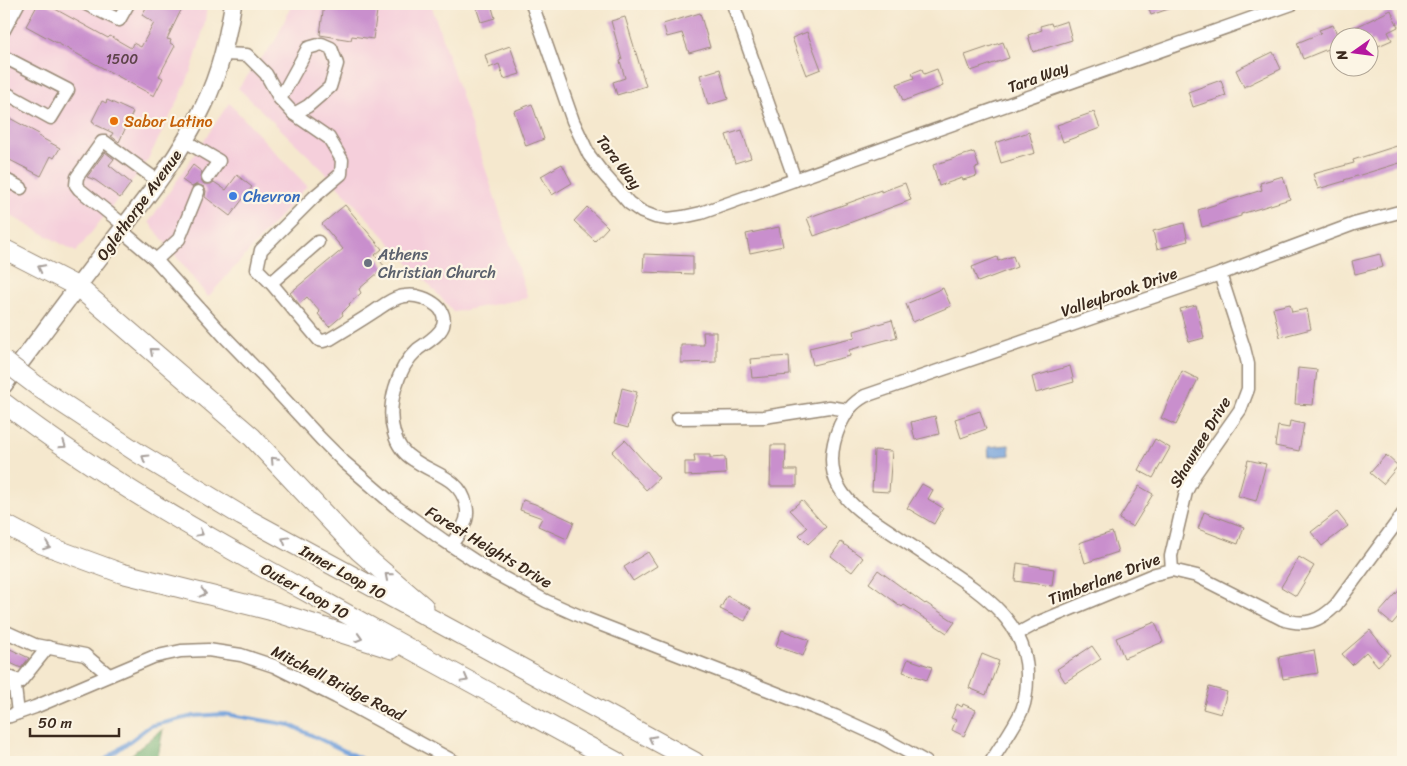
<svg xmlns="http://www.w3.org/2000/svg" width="1407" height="766" font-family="Sriracha,sans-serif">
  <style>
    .built { fill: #f5cfdb }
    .forest { fill: #6eaf71; stroke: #546c48 }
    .water { fill: #73a1db; stroke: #57667c }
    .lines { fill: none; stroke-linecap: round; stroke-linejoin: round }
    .stream { stroke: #73a1db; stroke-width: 4 }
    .building { fill: #c98fcd }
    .minor-casing { stroke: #988976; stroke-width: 15 }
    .major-casing { stroke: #988976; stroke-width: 19 }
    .highway-casing { stroke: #988976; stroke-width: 21 }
    .minor { stroke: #fff; stroke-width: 12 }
    .major { stroke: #fff; stroke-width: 16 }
    .highway { stroke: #fff; stroke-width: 19 }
    .highway-bridge-casing { stroke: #988976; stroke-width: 21; stroke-linecap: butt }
    .highway-bridge { stroke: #fff; stroke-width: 19 }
    .oneway { stroke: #a79f9a }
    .food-dot { fill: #e8710a; stroke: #fcf5e5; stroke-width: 2 }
    .shop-dot { fill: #3f7fe0; stroke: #fcf5e5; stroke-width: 2 }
    .worship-dot { fill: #6b7280; stroke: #fcf5e5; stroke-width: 2 }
    .labels { text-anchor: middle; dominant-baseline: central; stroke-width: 4.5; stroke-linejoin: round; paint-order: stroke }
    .number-label { font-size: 14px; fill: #5e434a }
    .street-label { font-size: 16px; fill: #3b2a1e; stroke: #fcf5e5 }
    .food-label { font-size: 16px; fill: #c56008; stroke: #fcf5e5; text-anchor: start }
    .shop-label { font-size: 16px; fill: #366cbe; stroke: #fcf5e5; text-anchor: start }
    .worship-label { font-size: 16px; fill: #5b616d; stroke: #fcf5e5; text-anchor: start }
  </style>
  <rect width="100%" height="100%" fill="#fcf5e5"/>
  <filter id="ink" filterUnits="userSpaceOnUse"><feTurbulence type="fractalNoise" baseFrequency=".02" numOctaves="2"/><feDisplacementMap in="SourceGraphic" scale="10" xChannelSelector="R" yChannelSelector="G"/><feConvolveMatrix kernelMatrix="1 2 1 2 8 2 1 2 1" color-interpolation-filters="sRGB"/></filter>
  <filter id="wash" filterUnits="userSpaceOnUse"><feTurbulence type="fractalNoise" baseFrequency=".0096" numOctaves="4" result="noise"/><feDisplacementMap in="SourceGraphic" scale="20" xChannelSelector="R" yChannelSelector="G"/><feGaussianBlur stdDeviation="1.12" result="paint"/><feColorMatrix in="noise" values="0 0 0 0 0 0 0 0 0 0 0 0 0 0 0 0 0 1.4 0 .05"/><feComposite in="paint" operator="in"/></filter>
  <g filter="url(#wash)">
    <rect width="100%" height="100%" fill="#f5e8ce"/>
    <!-- built -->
    <g class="built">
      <polygon points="4,4 207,4 205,22 198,49 191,71 180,97 146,163 76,252 4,212"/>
      <polygon points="292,4 431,4 528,298 454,312 322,169 238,88 275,41"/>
      <polygon points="229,103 307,186 208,297 149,222"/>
    </g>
    <!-- forest -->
    <polygon class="forest" points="163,729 157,762 122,762"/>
    <!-- water -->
    <polygon class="water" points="1009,445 1010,455 989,457 988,447"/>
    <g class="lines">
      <!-- stream -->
      <polyline class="stream" points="102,762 150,726 194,716 225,714 290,725 368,762"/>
    </g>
    <g id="blocks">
      <!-- building -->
      <g class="building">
        <polygon points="38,4 46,4 108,38 110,36 131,48 133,43 141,47 154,23 142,15 148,4 184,4 167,39 171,40 170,43 175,46 159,76 163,78 154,96 26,26"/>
        <polygon points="324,4 378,4 373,39 352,36 351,40 320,35"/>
        <polygon points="475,4 491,4 495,18 481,22"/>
        <polygon points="1147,4 1180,4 1180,5 1151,15"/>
        <polygon points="1391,10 1398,27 1388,32 1392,40 1376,47 1373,40 1370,42 1370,38 1356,38 1352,29"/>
        <polygon points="700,13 710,47 689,53 682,33 667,37 663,24"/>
        <polygon points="625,17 646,86 617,95 613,82 625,78 620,61 622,60 611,21"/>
        <polygon points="1067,21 1072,40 1033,52 1028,35 1042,30 1040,26 1051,23 1052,26"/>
        <polygon points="1333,25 1340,41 1340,44 1303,59 1297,43 1321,33 1319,30"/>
        <polygon points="807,32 821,69 806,75 792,38"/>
        <polygon points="1003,42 1009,58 971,71 965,55"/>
        <polygon points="510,46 520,74 504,79 499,64 489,68 485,55"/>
        <polygon points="1273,52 1281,69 1244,87 1236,70"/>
        <polygon points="720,69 728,99 708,105 700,75"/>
        <polygon points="922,69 924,74 937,69 943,86 903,101 897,84 914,78 912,73"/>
        <polygon points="1221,80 1226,96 1193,107 1188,92"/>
        <polygon points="107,100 133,112 119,142 111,136 113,133 94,124 94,122 92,121 102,101 106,103"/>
        <polygon points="532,104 544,139 526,146 514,111"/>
        <polygon points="1094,112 1100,128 1063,142 1057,125"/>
        <polygon points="4,115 39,134 38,136 60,148 54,158 51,156 41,176 4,157"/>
        <polygon points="742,130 751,158 735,163 726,135"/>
        <polygon points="1029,132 1035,153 1001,163 995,143"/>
        <polygon points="1403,144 1403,162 1344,180 1345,181 1318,189 1313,174 1354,163 1353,160"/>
        <polygon points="105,152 114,159 109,165 131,183 120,198 95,180 87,177"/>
        <polygon points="974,152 979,167 975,168 977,176 963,180 962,178 939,186 933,165"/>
        <polygon points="562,164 572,183 552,195 541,176"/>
        <polygon points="193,165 202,172 200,176 201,180 204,184 211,184 214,182 226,190 237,175 252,187 230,216 205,197 206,191 204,187 197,184 192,187 182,180"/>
        <polygon points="1283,176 1290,199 1241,214 1241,216 1202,227 1198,210 1262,190 1260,183"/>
        <polygon points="905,183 911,200 814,236 807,218 865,197 864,196 881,190 881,192"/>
        <polygon points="345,205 382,249 375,255 385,267 359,289 361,293 349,304 350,305 342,313 343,315 329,327 318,314 320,312 307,297 299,304 290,293 343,249 322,224"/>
        <polygon points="587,207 608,227 595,241 574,221"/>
        <polygon points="1184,223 1188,241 1157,249 1153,231"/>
        <polygon points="779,227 783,246 750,253 746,234"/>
        <polygon points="644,254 693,256 693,274 643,272"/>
        <polygon points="1380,254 1383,267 1355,274 1352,261"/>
        <polygon points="1013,256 1017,267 978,282 972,267 997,257 998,261"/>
        <polygon points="943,288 951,306 913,322 906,304"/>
        <polygon points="1290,304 1292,312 1307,309 1311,329 1280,337 1273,308"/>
        <polygon points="1196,305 1204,338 1189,342 1180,309"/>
        <polygon points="892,320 897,337 849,350 850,356 813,365 809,348 855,337 854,331"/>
        <polygon points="703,332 716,332 716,362 681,363 681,345 704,345"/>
        <polygon points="789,356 790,375 752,378 750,359"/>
        <polygon points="1070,366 1074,382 1036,393 1032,377"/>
        <polygon points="1298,368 1317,370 1313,405 1295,404"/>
        <polygon points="1182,371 1198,379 1176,425 1161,418"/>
        <polygon points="622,388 637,392 628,428 614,424"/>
        <polygon points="980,411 986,429 961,438 955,419"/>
        <polygon points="935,416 939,434 915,440 911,422"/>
        <polygon points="1290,421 1304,424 1299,451 1275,446 1278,426 1289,428"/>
        <polygon points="1155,439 1170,448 1153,478 1138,470"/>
        <polygon points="625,440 659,478 646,490 612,452"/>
        <polygon points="771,445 786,445 785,470 797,470 797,486 770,486"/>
        <polygon points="874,450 892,451 889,492 872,491"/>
        <polygon points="694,455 710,455 710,458 725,457 726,474 685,476 685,462 695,462"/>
        <polygon points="1386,455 1398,466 1383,484 1370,473"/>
        <polygon points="1248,460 1266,464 1256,501 1238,496"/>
        <polygon points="922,484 933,490 928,499 943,508 934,524 907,508"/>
        <polygon points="1139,486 1153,494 1133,527 1119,519"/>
        <polygon points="523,500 535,504 574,522 567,539 538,526 542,518 520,510"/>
        <polygon points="802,500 826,527 808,544 799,535 807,528 790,510"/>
        <polygon points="1204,512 1244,527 1238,544 1198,529"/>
        <polygon points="1337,512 1348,526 1322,546 1311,532"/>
        <polygon points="1112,532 1118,552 1085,563 1079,543"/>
        <polygon points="841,542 863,558 852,572 831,556"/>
        <polygon points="648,552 657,566 633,581 624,567"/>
        <polygon points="1299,557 1314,566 1296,596 1281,587"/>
        <polygon points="1017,563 1054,569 1052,586 1015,581"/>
        <polygon points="878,570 925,604 926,603 955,622 947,633 904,605 902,607 869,583"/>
        <polygon points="1403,586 1403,611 1392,624 1379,613"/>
        <polygon points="727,596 751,608 745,621 720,609"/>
        <polygon points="1155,622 1163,642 1124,658 1116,638"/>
        <polygon points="782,630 809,640 803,656 776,646"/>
        <polygon points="1370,630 1390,655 1378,666 1366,652 1352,665 1342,654"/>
        <polygon points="4,646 29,658 21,668 4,660"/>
        <polygon points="1092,646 1101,659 1065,682 1057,669"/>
        <polygon points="1314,650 1318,673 1283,679 1279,657"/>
        <polygon points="982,654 999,661 986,695 969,688"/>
        <polygon points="908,659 932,667 927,680 903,672"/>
        <polygon points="1209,687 1227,692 1221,714 1203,709"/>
        <polygon points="957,704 962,707 963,704 976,710 964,736 952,730 956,720 951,718"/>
      </g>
    </g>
  </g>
  <g filter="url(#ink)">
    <use href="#blocks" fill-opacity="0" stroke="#988976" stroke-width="1"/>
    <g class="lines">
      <!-- minor casing -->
      <g class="minor-casing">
        <g id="minor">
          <polyline points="86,4 119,20 128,4"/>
          <polyline points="532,4 573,121 589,155 601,171 629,203 642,212 655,217 668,219 683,217 701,213 1292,4"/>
          <polyline points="733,4 795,180"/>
          <polyline points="4,30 18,4"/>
          <polyline points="223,54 247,55 266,74 280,99 294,114 329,138 342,160 341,174 314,197 261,250 257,269 271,283"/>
          <polyline points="4,57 68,90 51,118 4,92"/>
          <polyline points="280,99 308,48 322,44 331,48 337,64 330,87 308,106 294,114"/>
          <polyline points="185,141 219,161 208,177"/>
          <polyline points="4,179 21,188"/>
          <polyline points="125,226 79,189 76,185 77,177 102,142 105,142 158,181"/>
          <polyline points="121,230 156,260 225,337 261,374 321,439 344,462 395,506 443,540 487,569 546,601 584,618 835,716 881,737 926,762"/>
          <path d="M318 242 271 283 319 340 323 341 330 339C345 330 360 321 375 311 384 305 394 297 405 296 416 294 429 299 437 306 443 311 445 319 443 326 439 336 426 343 418 349 397 368 386 406 394 433 397 444 404 454 414 460 433 474 461 478 466 505 468 512 467 520 463 527 460 533 455 539 451 545"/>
          <polyline points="156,260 179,239 198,192"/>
          <polyline points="678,418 764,417 829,407 848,410"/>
          <polyline points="1172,570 1171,556 1186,492 1195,474 1240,410 1248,389 1248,364 1244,348 1220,274"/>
          <polyline points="4,631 35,645 85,655 109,675"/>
          <path d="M1017 634 1037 623 1155 574 1172 570 1197 576 1282 619C1305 627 1320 621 1336 605L1403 514"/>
          <polyline points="4,674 20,682 48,647"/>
          <polyline points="14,679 18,713"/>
          <polyline points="4,717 10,716 35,707 153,657 181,651 208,650 241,655 274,666 336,697 455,762"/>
          <path d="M991 762C1001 745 1014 728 1022 710 1026 700 1027 687 1027 676 1028 619 975 589 934 561 911 545 887 530 864 514 832 491 824 462 840 425 847 411 851 404 865 396L1220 274 1354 224 1403 211"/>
        </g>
      </g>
      <!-- major casing -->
      <g class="major-casing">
        <path id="major" d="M4 385C37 341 70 296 104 252 140 206 179 159 204 105 220 73 227 39 233 4"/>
      </g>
      <!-- highway casing -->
      <g class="highway-casing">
        <g id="highway">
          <polyline points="4,249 78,287 252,437 359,551 424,607"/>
          <polyline points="41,389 138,453 242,516 695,762"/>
          <path d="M4 403C104 480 215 541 325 602 422 656 520 709 617 762"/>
          <polyline points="4,524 42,544 121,573 269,610 392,649"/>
        </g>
      </g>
      <!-- minor -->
      <use href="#minor" class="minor"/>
      <!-- major -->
      <use href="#major" class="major"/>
      <!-- highway -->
      <use href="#highway" class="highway"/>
      <!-- highway-bridge casing -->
      <g class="highway-bridge-casing">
        <polyline id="highway-bridge" points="4,361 41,389"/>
      </g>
      <!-- highway-bridge -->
      <use href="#highway-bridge" class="highway-bridge"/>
    </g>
    <!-- one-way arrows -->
    <defs><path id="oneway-chevron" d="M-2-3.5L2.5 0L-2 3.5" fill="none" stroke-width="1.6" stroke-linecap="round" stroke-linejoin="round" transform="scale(1.25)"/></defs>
    <g class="oneway">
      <use href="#oneway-chevron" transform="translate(41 268) rotate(-153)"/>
      <use href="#oneway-chevron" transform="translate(153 351) rotate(-139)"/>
      <use href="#oneway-chevron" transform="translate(63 445) rotate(34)"/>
      <use href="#oneway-chevron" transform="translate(145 458) rotate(-148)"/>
      <use href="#oneway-chevron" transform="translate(274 460) rotate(-133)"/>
      <use href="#oneway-chevron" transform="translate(200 533) rotate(29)"/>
      <use href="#oneway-chevron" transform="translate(285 540) rotate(-151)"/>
      <use href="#oneway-chevron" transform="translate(47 546) rotate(21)"/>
      <use href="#oneway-chevron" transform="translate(388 576) rotate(-139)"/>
      <use href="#oneway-chevron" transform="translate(203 593) rotate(14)"/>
      <use href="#oneway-chevron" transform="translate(359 638) rotate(17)"/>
      <use href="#oneway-chevron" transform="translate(465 679) rotate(29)"/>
      <use href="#oneway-chevron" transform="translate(652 739) rotate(-152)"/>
    </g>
  </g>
  <!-- markers -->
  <circle class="food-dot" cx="114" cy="121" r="5"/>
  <circle class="shop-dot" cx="233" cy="196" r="5"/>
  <circle class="worship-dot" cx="368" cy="263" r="5"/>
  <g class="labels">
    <!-- number labels -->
    <g class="number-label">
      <text x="122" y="59">1500</text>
    </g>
    <!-- street labels -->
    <g class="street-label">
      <text transform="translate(1038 77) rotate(-20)">Tara Way</text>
      <text transform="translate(619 162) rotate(53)">Tara Way</text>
      <text transform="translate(139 205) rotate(-54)">Oglethorpe Avenue</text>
      <text transform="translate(1119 292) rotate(-19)">Valleybrook Drive</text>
      <text transform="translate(1200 442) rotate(-59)">Shawnee Drive</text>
      <text transform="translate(489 547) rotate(31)">Forest Heights Drive</text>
      <text transform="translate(343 572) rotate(29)">Inner Loop 10</text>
      <text transform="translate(1104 579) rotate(-21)">Timberlane Drive</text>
      <text transform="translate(305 591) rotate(29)">Outer Loop 10</text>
      <text transform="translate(338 683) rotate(27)">Mitchell Bridge Road</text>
    </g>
    <!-- food labels -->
    <g class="food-label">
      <text x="124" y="121">Sabor Latino</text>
    </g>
    <!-- shop labels -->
    <g class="shop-label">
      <text x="243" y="196">Chevron</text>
    </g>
    <!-- worship labels -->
    <g class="worship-label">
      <text x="378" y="254">Athens<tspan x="378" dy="18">Christian Church</tspan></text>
    </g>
  </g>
  <!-- margin -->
  <rect width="1407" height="766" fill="none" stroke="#fcf5e5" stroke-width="20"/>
  <!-- north arrow -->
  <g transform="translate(1354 52) rotate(256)"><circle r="24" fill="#fcf5e5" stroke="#afa495"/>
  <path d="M0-4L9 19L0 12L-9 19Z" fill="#b5179e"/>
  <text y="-8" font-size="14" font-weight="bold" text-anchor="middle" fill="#3b2a1e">N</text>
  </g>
  <!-- scale -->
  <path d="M30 728v8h89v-8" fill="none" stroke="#3b2a1e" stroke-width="2.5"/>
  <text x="38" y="728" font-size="15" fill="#3b2a1e" stroke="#fcf5e5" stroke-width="4" paint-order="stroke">50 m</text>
</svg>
